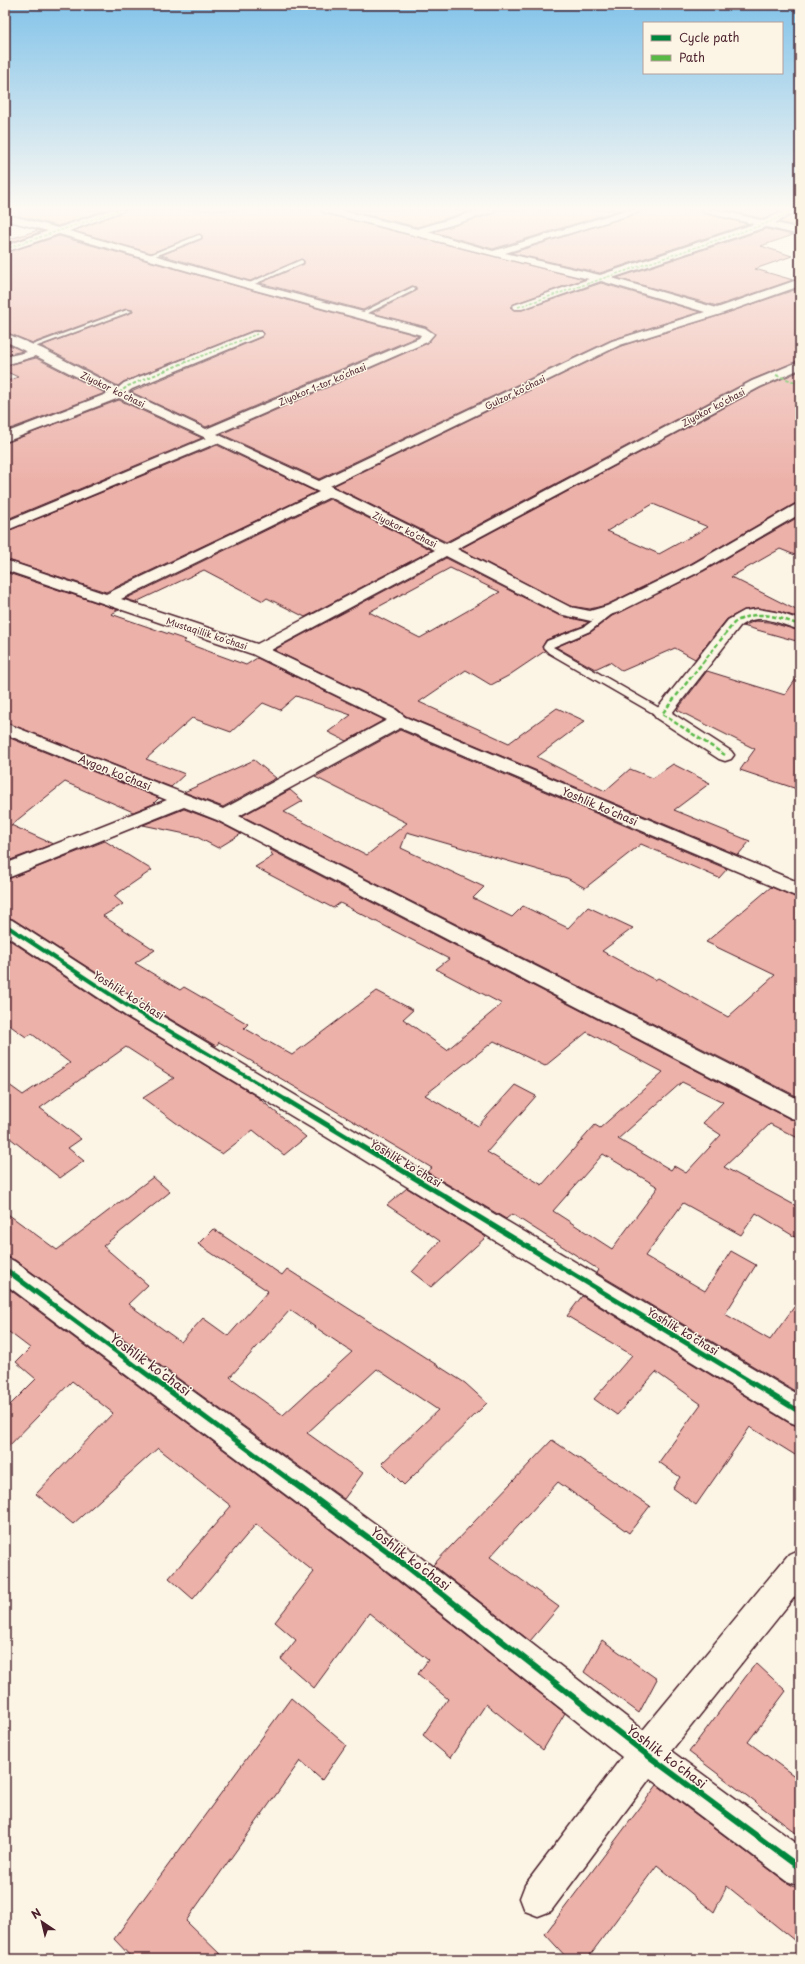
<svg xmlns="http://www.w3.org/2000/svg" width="805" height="1964" font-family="'Playpen Sans',sans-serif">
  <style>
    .building { fill: #ecb1a9; stroke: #4a1f2b; fill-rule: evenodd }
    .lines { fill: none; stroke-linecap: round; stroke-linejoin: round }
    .service-casing { stroke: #4a1f2b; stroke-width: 3 }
    .minor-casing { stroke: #4a1f2b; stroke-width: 3 }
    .service { fill: #fcf5e5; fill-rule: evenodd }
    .minor { fill: #fcf5e5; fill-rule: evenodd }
    .quiet-far2 { stroke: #58b947; stroke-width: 1.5; stroke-dasharray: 3 1.5; stroke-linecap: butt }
    .quiet-far1 { stroke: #58b947; stroke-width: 2; stroke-dasharray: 3.5 2; stroke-linecap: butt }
    .quiet { stroke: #58b947; stroke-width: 2.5; stroke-dasharray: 4.5 2.5; stroke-linecap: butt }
    .cycleway-far2-casing { stroke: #fcf5e5; stroke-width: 6 }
    .cycleway-far1-casing { stroke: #fcf5e5; stroke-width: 8 }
    .cycleway-casing { stroke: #fcf5e5; stroke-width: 8 }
    .cycleway-far2 { stroke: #00873e; stroke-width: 4 }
    .cycleway-far1 { stroke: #00873e; stroke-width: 5 }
    .cycleway { stroke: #00873e; stroke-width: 6 }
    .labels { text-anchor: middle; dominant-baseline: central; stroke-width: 3; stroke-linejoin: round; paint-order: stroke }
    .far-street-label { font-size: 9px; fill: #4a1f2b; stroke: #fcf5e5 }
    .street-label { font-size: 11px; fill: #4a1f2b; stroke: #fcf5e5 }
    .near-street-label { font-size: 13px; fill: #4a1f2b; stroke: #fcf5e5 }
  </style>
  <rect width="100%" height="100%" fill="#fcf5e5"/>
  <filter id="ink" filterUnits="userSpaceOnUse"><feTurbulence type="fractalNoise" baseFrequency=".025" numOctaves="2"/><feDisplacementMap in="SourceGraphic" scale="8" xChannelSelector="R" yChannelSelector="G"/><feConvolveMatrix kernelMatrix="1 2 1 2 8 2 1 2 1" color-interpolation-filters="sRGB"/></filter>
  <g filter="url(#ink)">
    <!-- building -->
    <g class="building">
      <polygon points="19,210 105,210 58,226 19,216"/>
      <polygon points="126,210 320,210 323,213 584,279 514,304 510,307 514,310 522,310 601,283 700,312 611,340 319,479 221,434 428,343 435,334 426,327 372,313 416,291 416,287 412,286 363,310 260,283 304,264 304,261 302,259 250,281 161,255 202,239 202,236 200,234 151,253 74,231"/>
      <polygon points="346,210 474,210 417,227"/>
      <polygon points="497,210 620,210 493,249 433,232 494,213"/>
      <polygon points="642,210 700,210 703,213 748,224 600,273 511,253 639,213"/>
      <polygon points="726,210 776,210 780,211 764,219"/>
      <polygon points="794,214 800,216 800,227 779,222"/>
      <polygon points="766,229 793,235 761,246 792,256 755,269 793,280 717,306 617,278"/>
      <polygon points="38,230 43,231 13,242 7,240"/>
      <polygon points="59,236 244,288 419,336 206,427 131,392 262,337 264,333 261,330 252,331 123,382 118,386 41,346 133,312 132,310 126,309 33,343 5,332 5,253"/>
      <polygon points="800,288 800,360 751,380 446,542 333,486 621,346 721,315"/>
      <polygon points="5,343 23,351 5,355"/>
      <polygon points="36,358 105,393 5,431 5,382 18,377 5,371 5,366"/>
      <path d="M800 371V503L794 504 692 563 606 605 590 609 570 606 460 549 761 388ZM653 504 708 527 659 554 607 531Z"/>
      <polygon points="119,400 202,438 5,520 5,443"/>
      <polygon points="217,445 316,492 106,592 5,559 5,532"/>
      <polygon points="330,499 432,550 305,617 267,598 263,601 204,570 136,602 125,599"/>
      <polygon points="800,516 800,557 780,549 731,577 800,612 800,618 780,612 758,608 744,610 727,619 695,659 675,648 622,671 610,662 595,669 556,647 591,632 612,616 704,571"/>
      <path d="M446 558 558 615 588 622 583 626 546 640 542 647 545 651 508 676 491 685 466 670 419 702 509 743 557 708 585 721 537 757 605 791 630 769 653 778 673 764 710 783 674 810 750 841 738 855 406 716 396 708 274 650ZM450 568 500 592 420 638 369 612Z"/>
      <polygon points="5,572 119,610 111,614 186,640 183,642 246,665 257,658 384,720 346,741 328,732 351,715 296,696 280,710 263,703 231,732 192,718 146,759 185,774 171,787 5,722"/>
      <polygon points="755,621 769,622 800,631 800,642 743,626"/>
      <polygon points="707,671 785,695 800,673 800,790 740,770 755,749 677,710"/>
      <polygon points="400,730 727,869 719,878 641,844 585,888 567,878 407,832 401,848 484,887 473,898 512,917 523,906 568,928 588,907 633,928 602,951 655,980 658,978 728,1017 775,975 706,942 771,887 800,899 800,1098 242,816 290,790 303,801 284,812 367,855 407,823 315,777"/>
      <polygon points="5,736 159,798 153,804 133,812 65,782 11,825 53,844 5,862"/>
      <polygon points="254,760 276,778 223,807 184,792"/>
      <polygon points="184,809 216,821 241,834 218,848 195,836 143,825"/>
      <path d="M105 841 152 870 114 896 123 904 103 916 155 950 135 963 180 990 184 987 248 1024 244 1028 292 1055 377 991 413 1010 403 1019 447 1050 502 1004 436 969 449 959 340 903 333 908 255 867 273 856 269 849 790 1119 800 1121V1139L770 1124 724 1167 800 1208V1240L756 1213 741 1235 683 1203 645 1256 705 1291 731 1251 756 1265 725 1314 770 1340 800 1299V1394L597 1273 599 1270 512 1214 506 1219 427 1172 432 1168 219 1042 216 1046 143 1003 13 919 5 917V880ZM587 1032 663 1072 600 1128 595 1125 542 1185 487 1152 536 1096 515 1085 478 1126 425 1095 494 1041 545 1066ZM682 1082 723 1102 703 1123 721 1135 686 1173 674 1166 671 1170 618 1139ZM603 1154 658 1187 612 1249 553 1211Z"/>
      <polygon points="5,937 125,1017 256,1096 306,1137 284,1155 253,1130 222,1154 191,1134 143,1098 174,1078 126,1047 40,1108 81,1139 68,1148 84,1161 60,1178 5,1134 5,1082 23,1095 70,1063 32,1034 26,1037 5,1022"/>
      <path d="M153 1177 170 1192 103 1246 148 1285 128 1304 181 1342 203 1318 228 1336 268 1291 198 1244 213 1229 282 1275 287 1269 465 1383 487 1403 404 1485 382 1463 438 1410 377 1369 307 1433 363 1473 344 1499 15 1260 5 1256V1212L57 1250ZM290 1310 352 1352 283 1415 230 1377Z"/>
      <polygon points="407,1188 486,1237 431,1287 412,1272 440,1241 387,1205"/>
      <polygon points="5,1286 380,1567 565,1713 543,1750 486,1704 450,1758 423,1735 448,1699 418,1674 428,1660 369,1613 314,1688 281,1659 296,1640 275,1622 314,1572 256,1524 193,1599 169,1578 231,1506 158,1448 73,1524 36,1494 113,1413 72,1381 5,1450 5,1410 36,1379 16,1362 30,1348 5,1329"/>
      <polygon points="582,1296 789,1423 800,1427 800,1458 750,1427 696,1505 673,1488 680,1477 659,1462 701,1404 656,1372 617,1415 594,1399 632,1355 567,1316"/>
      <polygon points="552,1440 650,1506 629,1533 558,1482 490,1557 559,1607 530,1641 433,1565"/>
      <polygon points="602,1640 657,1679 639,1713 584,1672"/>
      <polygon points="756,1663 786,1691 748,1742 800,1780 800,1836 689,1752"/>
      <polygon points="291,1698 346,1745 322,1780 300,1761 186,1921 225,1959 133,1959 114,1939"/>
      <polygon points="657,1785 786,1882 800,1890 800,1945 727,1886 714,1912 657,1865 587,1959 568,1959 545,1934"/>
    </g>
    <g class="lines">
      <!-- service casing -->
      <g class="service-casing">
        <g id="service">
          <polygon points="199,235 201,236 201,238 150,258 145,257"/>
          <polygon points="301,260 303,261 303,263 250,286 245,285"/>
          <polygon points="413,287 415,288 415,290 364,315 359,314"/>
          <polygon points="127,310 132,311 32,348 27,347"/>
          <polygon points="613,606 618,609 616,611 590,631 553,647 666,712 667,714 666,716 658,716 549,653 543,647 547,641 584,627"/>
        </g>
      </g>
      <!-- minor casing -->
      <g class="minor-casing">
        <g id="minor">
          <path d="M110 210H125L69 231 252 283 425 328 434 334 427 342 217 434 319 481 612 341 705 312 601 281 522 309H514L512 307 514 305 589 279C500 258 412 234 323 212L321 210H339L417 229 480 210H496L494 212 428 232 493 251 626 210H641L639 212 505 253 600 275 754 224 703 212 701 210H719L764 221 786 210H799L775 223 800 229V235L766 227 612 278 717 308 800 279V286L721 314 620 345 330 486 446 544 752 381 800 361V369L760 387 457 549 570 607 590 611 607 606 693 564 795 505 800 504V514L703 570 619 612 591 621 559 614 446 556 271 650 395 709 405 717 800 883V898L400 728 239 816 800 1100V1120L791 1118 217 820 184 807 5 879V864L167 800 5 734V723L223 809 387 720 252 654 5 570V560L106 594 319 492 217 443 5 531V522L206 438 119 398 5 442V433L109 393 36 356 5 365V357L27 352 5 341V333L43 349 118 388 124 383 253 332H261L263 334 261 336 132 389 128 392 206 429 419 338 421 335 244 287 59 234 5 252V246L48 231 5 220V214L58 228ZM330 497 435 550 257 644 121 599Z"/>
          <path d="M758 609 780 613 800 620V630C778 624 761 611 740 626L672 713 731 751 734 755 731 759 725 761 719 759 656 718 653 714 728 620 744 611Z"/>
          <polygon points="5,918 12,920 142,1004 800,1396 800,1426 790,1422 320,1133 126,1016 5,935"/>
          <polygon points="5,1257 14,1261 411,1550 643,1730 789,1554 800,1549 800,1590 671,1751 800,1846 800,1886 787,1881 650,1778 551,1911 538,1916 525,1911 520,1898 525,1885 622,1757 389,1572 5,1284"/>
        </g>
      </g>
      <!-- service -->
      <use href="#service" class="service"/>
      <!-- minor -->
      <use href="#minor" class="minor"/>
      <!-- quiet-far2 -->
      <g class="quiet-far2">
        <polyline points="5,249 120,210"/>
        <polyline points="518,307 765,224 794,210"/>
        <polyline points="184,363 257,334"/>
      </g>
      <!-- quiet-far1 -->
      <g class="quiet-far1">
        <polyline points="776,375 800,384"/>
        <polyline points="119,393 128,386 186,362"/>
      </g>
      <!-- quiet -->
      <path class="quiet" d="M725 755 662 714 734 623C756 608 777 617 800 625"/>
      <!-- cycleway-far2 casing -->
      <g class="cycleway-far2-casing">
        <polyline id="cycleway-far2" points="5,925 134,1010 288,1101"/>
      </g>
      <!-- cycleway-far1 casing -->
      <g class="cycleway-far1-casing">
        <g id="cycleway-far1">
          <polyline points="286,1100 800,1412"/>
          <polyline points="5,1269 295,1484"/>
        </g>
      </g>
      <!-- cycleway casing -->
      <g class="cycleway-casing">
        <polyline id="cycleway" points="294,1483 400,1561 646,1754 800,1868"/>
      </g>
      <!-- cycleway-far2 -->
      <use href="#cycleway-far2" class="cycleway-far2"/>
      <!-- cycleway-far1 -->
      <use href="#cycleway-far1" class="cycleway-far1"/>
      <!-- cycleway -->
      <use href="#cycleway" class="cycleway"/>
    </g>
  </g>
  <!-- sky -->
  <linearGradient id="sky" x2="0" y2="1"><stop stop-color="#83c3e9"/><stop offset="0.43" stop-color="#fefaf3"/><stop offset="1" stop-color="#fefaf3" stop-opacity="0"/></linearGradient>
  <rect width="805" height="485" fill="url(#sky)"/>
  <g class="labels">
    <!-- far-street labels -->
    <g class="far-street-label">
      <text transform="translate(322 384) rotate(-23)">Ziyokor 1-tor koʻchasi</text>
      <text transform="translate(113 389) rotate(26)">Ziyokor koʻchasi</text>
      <text transform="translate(515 392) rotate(-26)">Gulzor koʻchasi</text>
      <text transform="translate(713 407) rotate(-28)">Ziyokor koʻchasi</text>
      <text transform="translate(405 529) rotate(26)">Ziyokor koʻchasi</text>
      <text transform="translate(207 633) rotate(18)">Mustaqillik koʻchasi</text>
    </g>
    <!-- street labels -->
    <g class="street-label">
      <text transform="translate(115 772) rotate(22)">Avgon koʻchasi</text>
      <text transform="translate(600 806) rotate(23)">Yoshlik koʻchasi</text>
      <text transform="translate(129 995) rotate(32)">Yoshlik koʻchasi</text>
      <text transform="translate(406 1163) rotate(31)">Yoshlik koʻchasi</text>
      <text transform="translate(683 1331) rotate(31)">Yoshlik koʻchasi</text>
    </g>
    <!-- near-street labels -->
    <g class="near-street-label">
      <text transform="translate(151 1364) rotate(36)">Yoshlik koʻchasi</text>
      <text transform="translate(411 1558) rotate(37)">Yoshlik koʻchasi</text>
      <text transform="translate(667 1756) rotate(37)">Yoshlik koʻchasi</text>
    </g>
  </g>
  <!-- margin -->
  <rect width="805" height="1964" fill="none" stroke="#fcf5e5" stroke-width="20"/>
  <rect x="10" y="10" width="785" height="1944" fill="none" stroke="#4a1f2b" stroke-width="1.5" filter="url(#ink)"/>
  <!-- legend -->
  <rect x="643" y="22" width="140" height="52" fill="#fcf5e5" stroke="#b59f9b"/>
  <rect x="651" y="35" width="20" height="6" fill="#00873e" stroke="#b59f9b"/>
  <text x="679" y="42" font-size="12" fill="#4a1f2b">Cycle path</text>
  <rect x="651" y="55" width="20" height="6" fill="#58b947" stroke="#b59f9b"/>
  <text x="679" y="62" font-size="12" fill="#4a1f2b">Path</text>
  <!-- north arrow -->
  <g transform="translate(42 1922) rotate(325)" stroke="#fcf5e5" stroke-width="3" paint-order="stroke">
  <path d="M0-3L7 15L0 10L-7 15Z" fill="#4a1f2b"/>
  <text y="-6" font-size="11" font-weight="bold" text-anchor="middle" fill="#4a1f2b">N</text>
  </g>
</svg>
